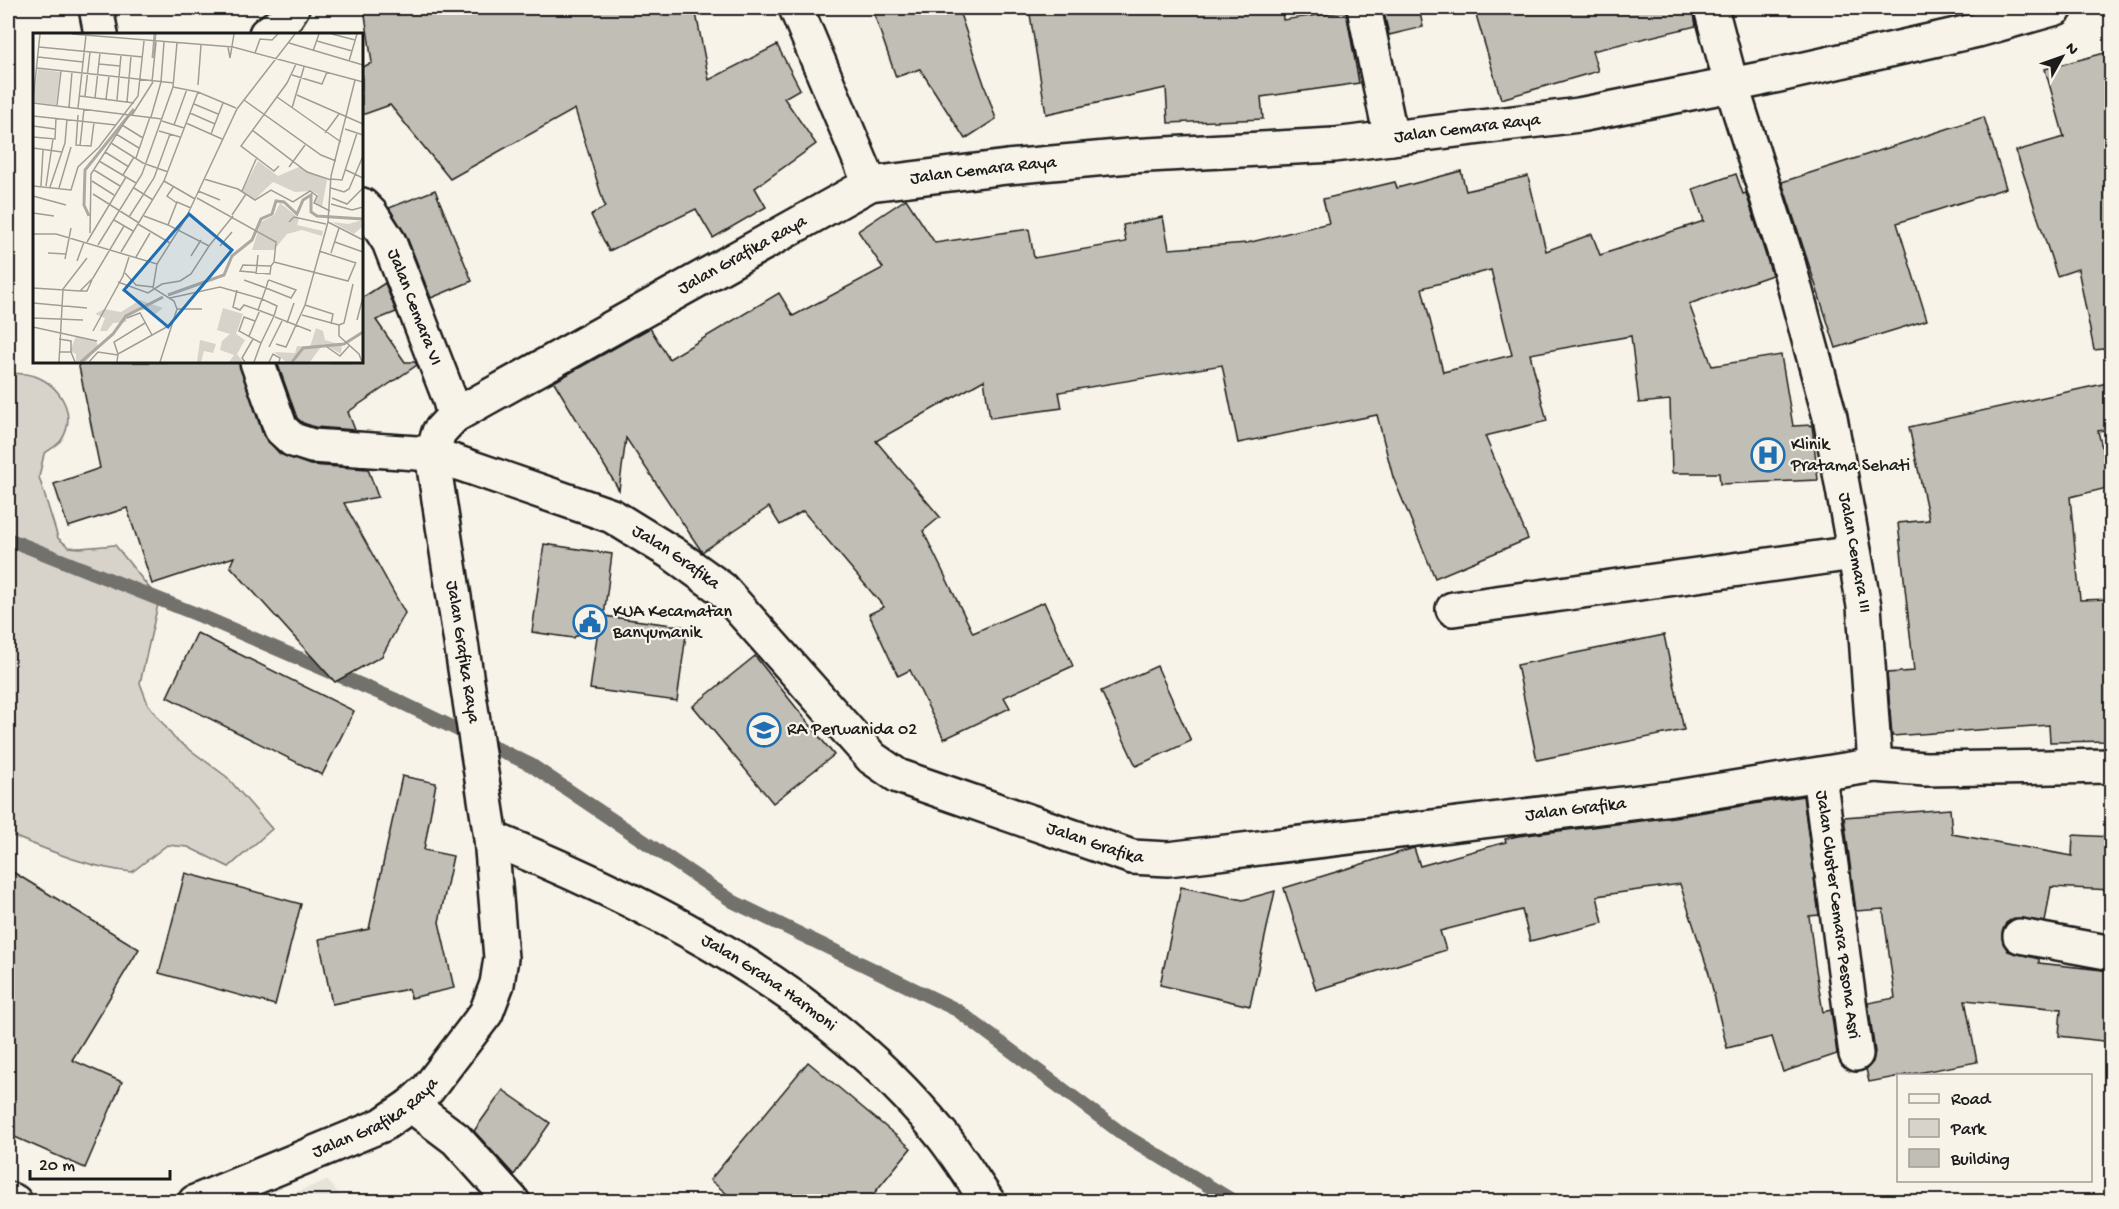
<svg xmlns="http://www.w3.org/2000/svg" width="2119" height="1209" font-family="'Gochi Hand',sans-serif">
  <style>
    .built { fill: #e6e3d9 }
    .green { fill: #d7d3cb; stroke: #7a7874; stroke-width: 1.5 }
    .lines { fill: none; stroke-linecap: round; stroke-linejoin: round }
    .stream { stroke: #72716c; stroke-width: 14 }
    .building { fill: #c0beb5; stroke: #1c1c1c; stroke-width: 1.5; fill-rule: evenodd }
    .street-casing { stroke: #1c1c1c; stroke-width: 38 }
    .secondary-casing { stroke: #1c1c1c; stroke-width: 38 }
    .street { stroke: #f7f3e8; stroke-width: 33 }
    .secondary { stroke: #f7f3e8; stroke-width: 33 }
    .labels { text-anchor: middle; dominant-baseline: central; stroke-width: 4.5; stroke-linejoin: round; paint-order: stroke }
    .street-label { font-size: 18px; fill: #1c1c1c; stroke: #f7f3e8 }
    .poi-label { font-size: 18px; fill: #1c1c1c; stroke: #f7f3e8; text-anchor: start }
    .inset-river { fill: none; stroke: #aca9a2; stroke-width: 3 }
    .inset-road { fill: none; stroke: #9f9d96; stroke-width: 1.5 }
    .view { fill: #1f6fb2; fill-opacity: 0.15; stroke: #1f6fb2; stroke-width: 3 }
    .inset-edge { fill: none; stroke: #1c1c1c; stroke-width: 3 }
  </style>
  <rect width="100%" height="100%" fill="#f7f3e8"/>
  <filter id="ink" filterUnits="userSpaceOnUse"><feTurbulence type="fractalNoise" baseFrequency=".0167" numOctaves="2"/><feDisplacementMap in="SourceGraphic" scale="12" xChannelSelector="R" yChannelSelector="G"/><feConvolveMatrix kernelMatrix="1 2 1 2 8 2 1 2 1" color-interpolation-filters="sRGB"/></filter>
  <g filter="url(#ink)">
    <!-- built -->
    <polygon class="built" points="327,1180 345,1201 274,1201"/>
    <!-- green -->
    <path class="green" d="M8 373C15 374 24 373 31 375 59 382 78 414 62 439 59 445 50 449 44 454L39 477 58 538 69 547 80 548 115 545 159 600 140 683 148 704 174 738 227 777 272 829 229 867 188 847 167 845 132 872C88 868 48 850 8 834Z"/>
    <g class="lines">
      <!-- stream -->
      <polyline class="stream" points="8,539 201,616 396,700 531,765 734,902 957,1010 1124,1135 1235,1202"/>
    </g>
    <!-- building -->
    <g class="building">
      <polygon points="364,8 695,8 709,80 777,45 800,89 784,98 816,144 755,188 766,207 713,238 696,209 609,251 591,215 605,207 575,109 450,179 390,105 362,115 362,67 372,63"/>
      <polygon points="872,8 958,8 996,119 965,139 920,69 896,77"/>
      <polygon points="1029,8 1282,8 1283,20 1346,11 1359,83 1261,97 1263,119 1168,123 1166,88 1046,114"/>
      <polygon points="1383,8 1419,8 1423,27 1389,35"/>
      <polygon points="1474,8 1693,8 1696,26 1592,51 1598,71 1501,99"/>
      <polygon points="2112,51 2112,348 2094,350 2078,269 2057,276 2016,151 2064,137 2045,69"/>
      <polygon points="1984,117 2006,188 1897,223 1927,320 1836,348 1782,182"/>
      <path d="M1461 171 1466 191 1528 176 1546 251 1592 234 1600 255 1704 221 1693 189 1736 174 1743 194 1746 193 1772 275 1689 304 1712 366 1781 355 1793 426 1812 425 1818 480 1720 484 1719 473H1672L1670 400 1639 403 1631 336 1530 354 1547 421 1485 436 1528 539 1435 578 1393 477 1377 415 1238 443 1222 365 1059 392 1062 408 990 418 984 380 876 441 940 517 923 531 973 633 1044 602 1073 666 1004 697 1010 708 944 739 910 670 898 676 869 614 884 607 803 511 780 525 769 507 702 552 626 438 619 490 554 382 650 328 669 359 779 293 793 316 883 268 858 231 906 199 935 243 1029 229 1034 258 1126 242 1123 225 1163 217 1169 249 1247 243 1329 223 1323 199 1395 182 1397 188ZM1491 270 1512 355 1443 372 1422 288Z"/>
      <polygon points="435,190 472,281 431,298 406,235 389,208"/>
      <polygon points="385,283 396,312 376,320 405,362 415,362 417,365 348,412 355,430 315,427 303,423 297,418 277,362 362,362 362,298"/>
      <polygon points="78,362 239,362 263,435 280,454 310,465 368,469 378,497 344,503 405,613 382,656 335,682 230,566 234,557 152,584 127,508 68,527 54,484 100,468"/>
      <polygon points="2112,382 2112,429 2098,431 2111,487 2070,497 2080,600 2111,599 2112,741 2050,742 2049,725 1892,736 1887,673 1914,671 1898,523 1929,520 1909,427"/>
      <polygon points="544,544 612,554 604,616 687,627 677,701 590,689 599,621 573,638 532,632"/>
      <polygon points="197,633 354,711 322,775 167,697"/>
      <polygon points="1664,635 1684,730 1537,760 1517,665"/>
      <polygon points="755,656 834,755 773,803 693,706"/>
      <polygon points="1157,666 1191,741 1136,766 1101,691"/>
      <polygon points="402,776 436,783 424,850 453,856 439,922 454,988 411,998 409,989 332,1004 319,939 369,929"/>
      <polygon points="1803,796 1819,915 1809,916 1815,964 1823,1012 1831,1010 1837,1054 1783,1072 1772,1037 1727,1048 1708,970 1680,884 1597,896 1603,923 1530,941 1522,910 1440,931 1446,950 1316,990 1284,888 1414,848 1420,866 1506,842 1505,839 1518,836 1674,817"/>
      <polygon points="1950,809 1952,834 2072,856 2073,835 2112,837 2112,890 2051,887 2045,922 2014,918 2006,923 2002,933 2003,943 2008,951 2039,959 2039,963 2112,971 2112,1042 2059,1036 2061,1009 1965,1000 1977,1062 1869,1082 1866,1069 1873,1062 1875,1052 1868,1003 1895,998 1883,909 1856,911 1844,817"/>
      <polygon points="8,869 139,949 72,1060 122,1082 85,1168 8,1134"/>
      <polygon points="185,873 301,904 275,1005 159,973"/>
      <polygon points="1181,887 1243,900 1275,891 1250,1006 1160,985"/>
      <polygon points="808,1062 911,1148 867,1202 737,1202 710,1180"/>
      <polygon points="503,1090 550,1123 514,1175 474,1131"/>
    </g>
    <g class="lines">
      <!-- street casing -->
      <g class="street-casing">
        <g id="street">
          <polyline points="96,8 101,34"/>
          <polyline points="1364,8 1391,138"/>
          <path id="s1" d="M1711 8 1731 84 1789 266 1830 417 1864 606 1875 765 1925 769 2112 766"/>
          <polyline points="266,34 283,22 292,8"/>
          <path id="s2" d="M362 205 371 214 389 242 449 397 454 416"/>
          <path id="s3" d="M257 362 281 429 293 440 312 446 432 454 612 516 672 553 722 589 872 758 898 776 1132 857 1168 859 1672 798 1875 765"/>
          <polyline points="1453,609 1854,553"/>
          <path id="s4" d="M1819 775 1856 1054"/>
          <path id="s5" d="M491 838C657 906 826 992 941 1134 958 1155 972 1179 988 1202"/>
          <polyline points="2020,936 2112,953"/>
          <polyline points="411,1105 456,1139 513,1202"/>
          <polyline points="8,1199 15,1202"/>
        </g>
      </g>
      <!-- secondary casing -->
      <g class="secondary-casing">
        <g id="secondary">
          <polyline points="796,8 870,184"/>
          <path id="s6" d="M195 1202 382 1125 411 1105 428 1089 486 1013 497 984 501 958 491 838 432 454 439 432 454 416 870 184 1007 167 1129 156 1334 145 1579 115 1761 79 1978 30 2056 8"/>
        </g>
      </g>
      <!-- street -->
      <use href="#street" class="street"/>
      <!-- secondary -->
      <use href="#secondary" class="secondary"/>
    </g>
  </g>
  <!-- icons -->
  <defs>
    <g id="hospital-ring" transform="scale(1.725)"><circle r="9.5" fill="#f7f3e8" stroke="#1f6fb2" stroke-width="1.5"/><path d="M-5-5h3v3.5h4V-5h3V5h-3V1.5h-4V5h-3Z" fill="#1f6fb2"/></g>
    <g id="civic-ring" transform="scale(1.725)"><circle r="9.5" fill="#f7f3e8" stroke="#1f6fb2" stroke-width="1.5"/><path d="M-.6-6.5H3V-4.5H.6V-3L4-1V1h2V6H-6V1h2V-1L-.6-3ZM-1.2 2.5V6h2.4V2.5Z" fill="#1f6fb2"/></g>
    <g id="school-ring" transform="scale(1.725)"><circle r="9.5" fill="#f7f3e8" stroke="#1f6fb2" stroke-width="1.5"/><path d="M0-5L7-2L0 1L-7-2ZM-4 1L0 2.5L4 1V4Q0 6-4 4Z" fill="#1f6fb2"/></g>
  </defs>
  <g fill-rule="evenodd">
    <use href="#hospital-ring" x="1768" y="455"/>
    <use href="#civic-ring" x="590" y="622"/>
    <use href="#school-ring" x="764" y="730"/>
  </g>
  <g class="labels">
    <!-- street labels -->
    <g class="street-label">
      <text stroke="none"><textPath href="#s6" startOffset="2044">Jalan Cemara Raya</textPath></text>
      <text stroke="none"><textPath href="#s6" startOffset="1558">Jalan Cemara Raya</textPath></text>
      <text stroke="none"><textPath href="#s6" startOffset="1298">Jalan Grafika Raya</textPath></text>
      <text stroke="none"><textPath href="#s2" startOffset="116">Jalan Cemara VI</textPath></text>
      <text stroke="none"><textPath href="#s1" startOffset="564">Jalan Cemara III</textPath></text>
      <text stroke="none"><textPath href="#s3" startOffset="494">Jalan Grafika</textPath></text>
      <text transform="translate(462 652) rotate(81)">Jalan Grafika Raya</text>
      <text stroke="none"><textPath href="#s3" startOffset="1502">Jalan Grafika</textPath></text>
      <text stroke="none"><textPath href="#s3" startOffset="1016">Jalan Grafika</textPath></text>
      <text stroke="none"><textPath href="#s4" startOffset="141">Jalan Cluster Cemara Pesona Asri</textPath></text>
      <text stroke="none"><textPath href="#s5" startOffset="314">Jalan Graha Harmoni</textPath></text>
      <text stroke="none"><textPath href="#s6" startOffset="200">Jalan Grafika Raya</textPath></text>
    </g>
    <!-- poi labels -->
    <g class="poi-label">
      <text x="1791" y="445">Klinik<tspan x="1791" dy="21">Pratama Sehati</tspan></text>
      <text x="613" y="612">KUA Kecamatan<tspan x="613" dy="21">Banyumanik</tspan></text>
      <text x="787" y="730">RA Perwanida 02</text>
    </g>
  </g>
  <!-- overview -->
  <g transform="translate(33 33)">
    <rect width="330" height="330" fill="#f7f3e8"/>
    <path d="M5 36 27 39 23 72 0 69ZM225 128 245 143 266 134 294 147 289 174 281 169 285 161 278 158 262 159 240 149 222 166 209 158ZM247 170 266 185 264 192 290 198 289 203 269 197 254 201 241 217H219L228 189 241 182ZM330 187V193L321 201 299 189 315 191ZM107 267 130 275 120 283 115 277H104L94 283 93 289 80 290 74 298H67L72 285 62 281 71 276 88 279ZM190 275 210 281 203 301 212 307 204 321 210 329H196L201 322 187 317 189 308 197 301 184 297ZM283 295 290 298 292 307 309 312 308 321 290 311 277 329H253L241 319 262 320 264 313 277 314ZM43 303 63 308 65 313 53 329H43V321L37 318ZM167 307 183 311 180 320 171 318 168 329H164Z" fill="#d7d3cb"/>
    <path class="inset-river" d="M120 25 122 1M56 183 51 172 52 137 101 76M135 262 191 242 199 223 219 207 228 186 239 181 243 168 251 169 264 181 270 167 278 162V179L284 183 330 186M48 329 80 301 93 283 130 264M259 329 270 315 311 311 330 299"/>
    <path class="inset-road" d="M39 1 200 14 330 49M299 1 322 7M284 8 319 18M256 10 330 32M6 14 110 24M195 14 197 25 201 1M280 18 286 1M222 20 227 6 239 7 245 1M5 24 50 29M316 28 324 1M66 31 87 33M4 35 141 50M259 42 289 51 294 39M119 49 123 9M165 52 168 12M140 54 165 59 203 75M264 62 330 91M47 63 101 70M52 63 57 19M244 64 308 109M62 65 67 20M73 66 76 43M84 67 88 22M211 67 288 122 303 128M0 68 7 1M94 69 98 23M0 70 129 86M161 71 185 81M24 72 28 38M36 74 39 39M45 75 53 2M259 75 271 34M157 80 182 91M45 82 43 112 58 113 61 89M99 82 120 49M0 83 83 92M118 84 128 49 131 9M129 88 151 95M153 90 189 106M89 92 110 105M141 92 154 56M0 93 22 96M312 96 330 102M219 97 274 139 298 147M126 98 147 104M292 100 306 81M83 101 106 115M178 101 190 70M0 104 22 106 23 85M78 110 110 130 135 139M47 113 51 76M0 115 29 119M72 119 96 134M103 125 117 84M66 128 103 150M246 133 241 138 208 113 254 50 263 31M256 134 272 112M61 137 87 153M313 137 330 145M90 142 101 124M171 146 205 156 222 167 238 157 260 169 277 158 284 163 281 170 297 178M298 146 309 147 324 100M59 148 81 162M131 148 162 166M0 153 38 157 45 134 66 114 105 63 111 8M8 153 10 117M13 153 20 106M141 153 134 163 144 170M17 154 32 110 34 86M26 155 38 114M101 155 120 167M298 155 311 159 316 156 330 123M165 158 187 167M209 158 224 124M60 161 106 190M0 163 33 172M164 165 243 209 241 229M299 165 314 171 330 155M298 171 319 177 330 174M158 175 144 169 135 192 176 213 200 183M0 180 21 183M199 182 213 161M111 183 135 192M96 184 121 145 137 101M81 187 100 198M256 189 261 184 293 191M295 189 330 207M105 191 137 210M57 200 58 141 96 82M0 201H23L124 231M54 209 93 144M302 209 330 219M65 212 109 141 140 54 144 10M187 213 199 199M286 218 323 230M88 219 131 148 165 59M15 220 33 221M298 220 306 195M158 223 168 207M103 224 117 200M32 226 38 195M44 228 51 209M241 229 315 248 323 229M238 233 237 241 207 238 210 232 238 233 241 229M92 240 103 252 120 254M223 241 225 222M85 249 115 260 129 251 147 248 158 241 176 213M0 255 47 258 60 245 91 193M204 257 200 274 207 277 211 272 225 277 229 266 244 273 241 283 225 277M47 258H54L59 247M137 265 187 254 229 266 233 255 235 248 236 247 263 257 258 265 233 255 211 247M0 270 54 275M272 272 300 281 298 291M144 276H169M269 282 306 292M242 284 278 298M0 285 50 287M94 285 107 280 119 302M324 287 330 264M222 288 211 284 206 298 228 310 241 283M254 290 261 270M306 292V303L326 321 329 329M306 292 311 290 320 251M0 294 64 308M60 298 90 243 96 224M216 303 227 277M26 306 38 308V319M243 311 253 314 272 272 295 189 298 143 322 47M236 314 249 288M294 314 307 323 316 313M26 319H38L42 329M85 321 81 309 112 290M26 329 30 256 54 225M56 329 65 319 85 322M84 329 85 321 139 291M127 329 144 276 141 268 120 255 124 231 152 187 204 76 262 1M212 329 209 325 220 306M221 329 228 310M236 329 240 321 247 325 246 329"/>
    <path class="view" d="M156 181 199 217 135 294 91 257Z"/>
    <rect width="330" height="330" class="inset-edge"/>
  </g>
  <!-- margin -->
  <rect width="2119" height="1209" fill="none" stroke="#f7f3e8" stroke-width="30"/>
  <rect x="15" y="15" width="2089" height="1179" fill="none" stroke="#1c1c1c" stroke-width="2" filter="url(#ink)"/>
  <!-- legend -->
  <rect x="1897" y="1074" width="195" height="108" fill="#f7f3e8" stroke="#9f9d96" stroke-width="1.5"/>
  <rect x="1909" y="1094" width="30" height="9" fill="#f7f3e8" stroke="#9f9d96" stroke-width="1.5"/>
  <text x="1951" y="1104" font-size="18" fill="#1c1c1c">Road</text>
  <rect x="1909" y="1119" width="30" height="18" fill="#d7d3cb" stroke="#9f9d96" stroke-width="1.5"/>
  <text x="1951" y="1134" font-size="18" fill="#1c1c1c">Park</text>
  <rect x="1909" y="1149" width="30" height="18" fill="#c0beb5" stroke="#9f9d96" stroke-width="1.5"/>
  <text x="1951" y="1164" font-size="18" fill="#1c1c1c">Building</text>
  <!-- north arrow -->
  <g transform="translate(2062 57) rotate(50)" stroke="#f7f3e8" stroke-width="4.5" paint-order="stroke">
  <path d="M0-4.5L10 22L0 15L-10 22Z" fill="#1c1c1c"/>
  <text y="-9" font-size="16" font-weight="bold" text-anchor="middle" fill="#1c1c1c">N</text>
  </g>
  <!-- scale -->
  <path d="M30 1170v9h140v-9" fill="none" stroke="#1c1c1c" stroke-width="3"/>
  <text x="39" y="1170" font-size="18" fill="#1c1c1c" stroke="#f7f3e8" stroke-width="4.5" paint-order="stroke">20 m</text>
</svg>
